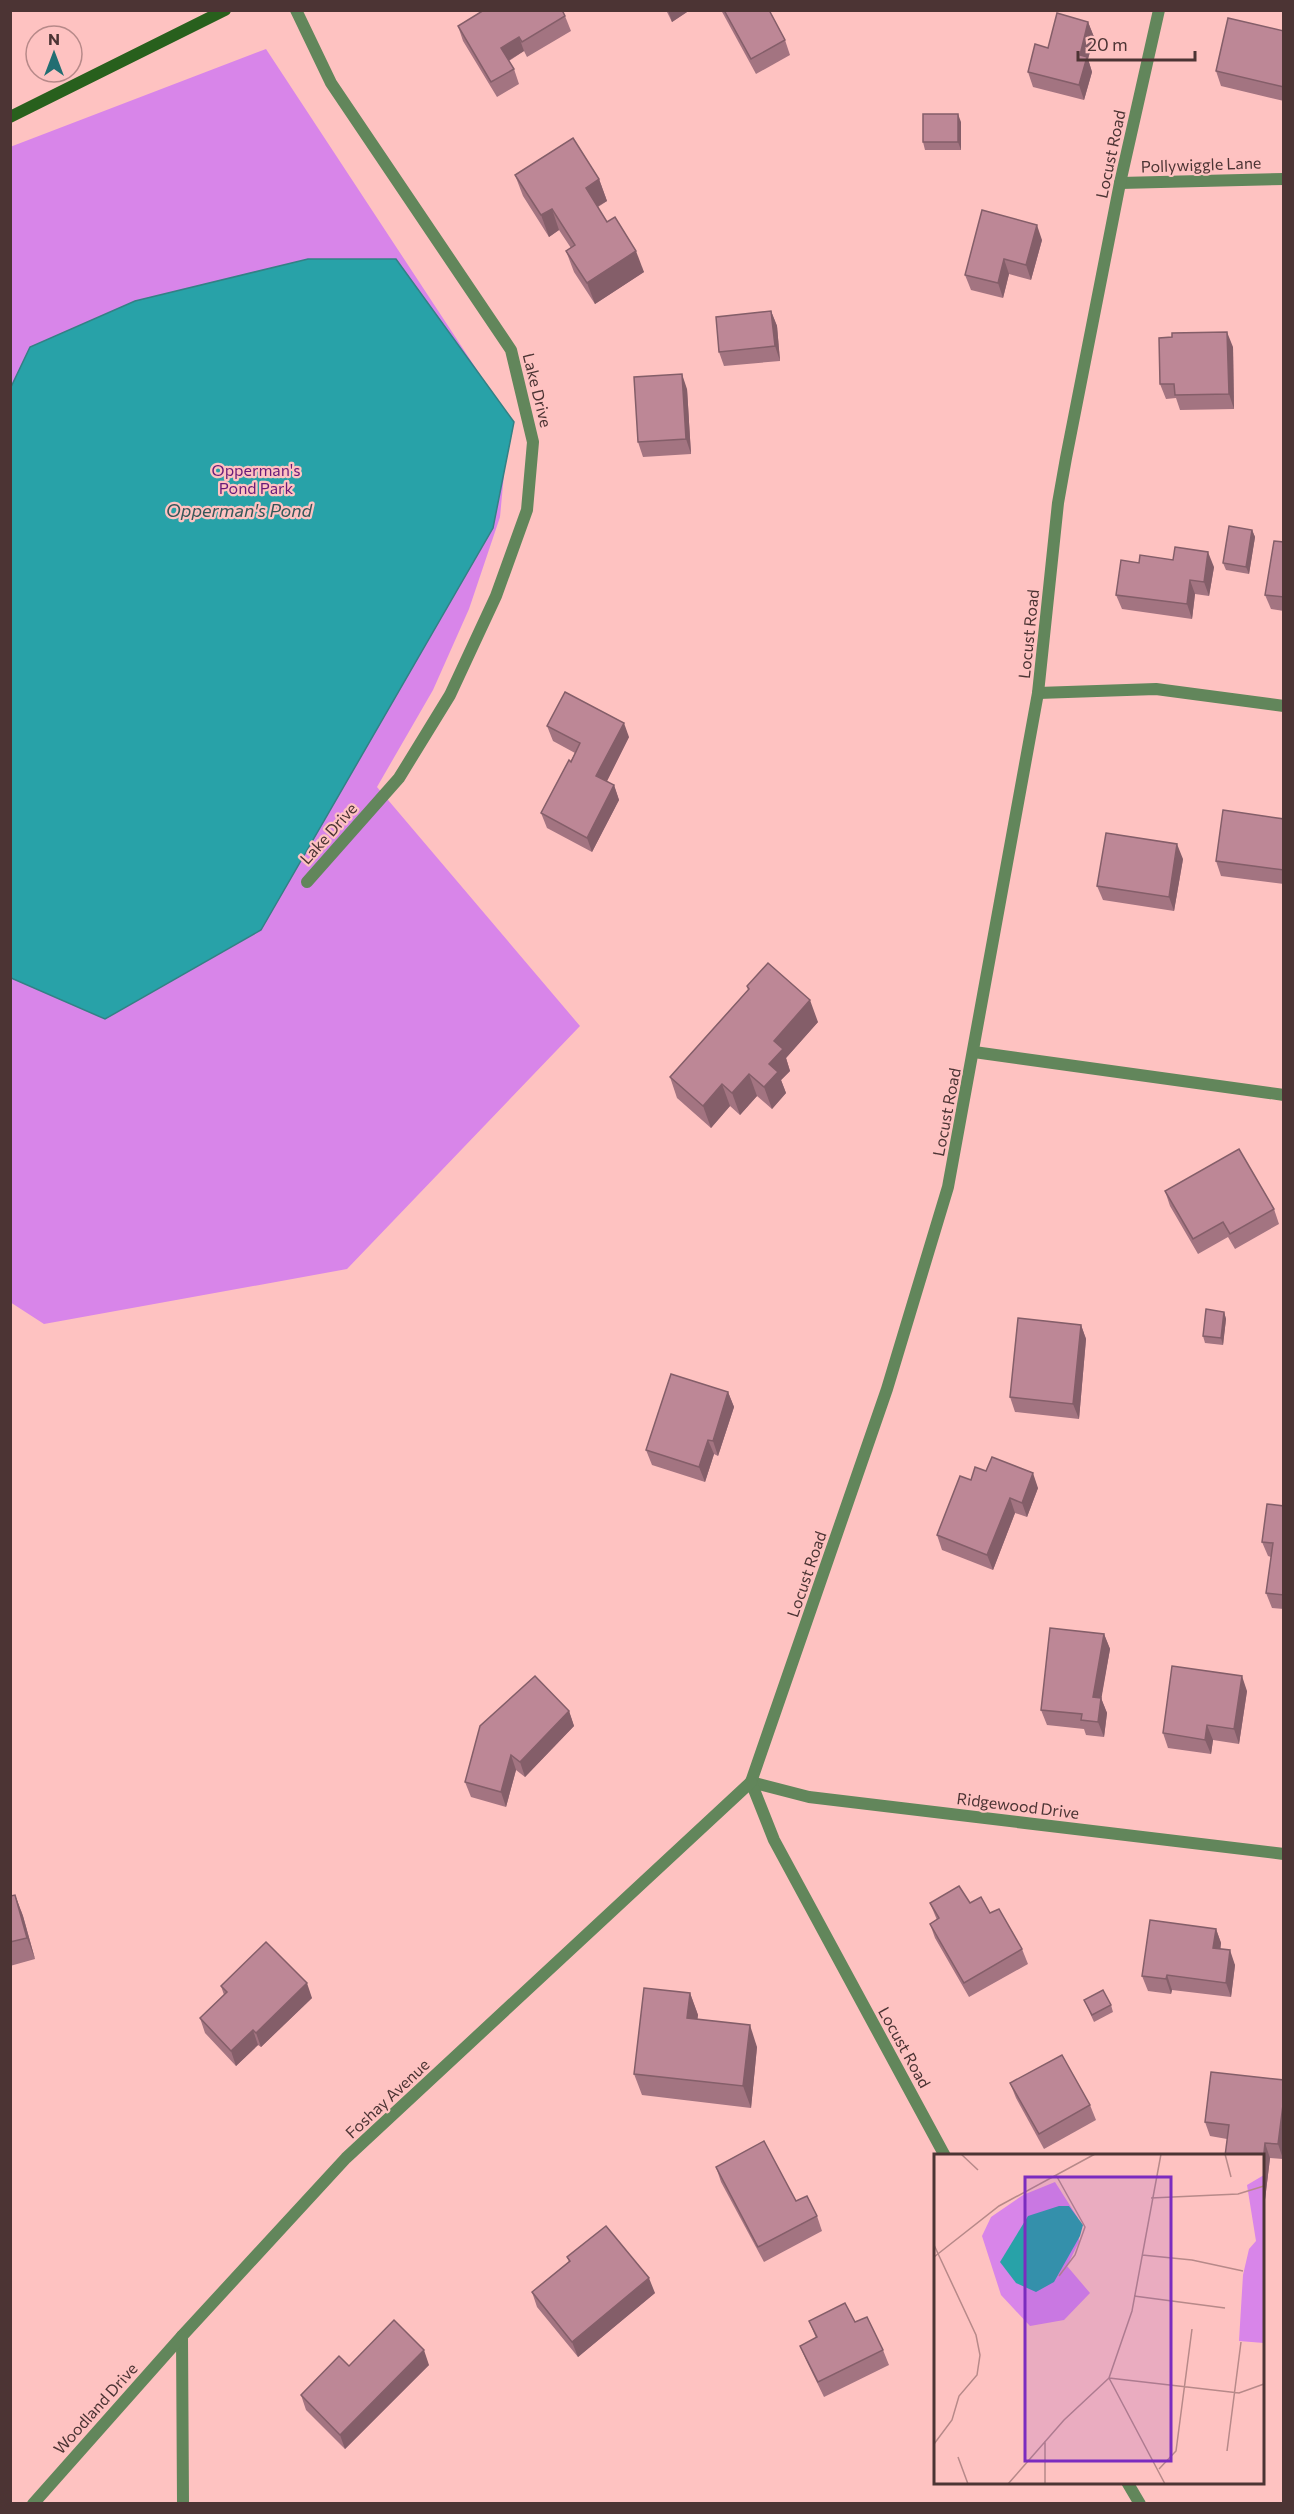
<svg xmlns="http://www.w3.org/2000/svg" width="1294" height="2514" font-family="Commissioner,sans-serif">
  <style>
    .green { fill: #d885e9 }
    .water { fill: #28a2a8; stroke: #338185; stroke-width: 1.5 }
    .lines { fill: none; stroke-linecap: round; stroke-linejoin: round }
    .lane { stroke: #62865b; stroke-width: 12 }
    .street { stroke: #62865b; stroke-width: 12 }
    .secondary { stroke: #28601d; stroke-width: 12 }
    .wall { fill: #a37481 }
    .shaded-wall { fill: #845e69 }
    .building { fill: #bd8796; stroke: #845e69; stroke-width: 1.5 }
    .labels { text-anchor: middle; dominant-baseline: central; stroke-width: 4.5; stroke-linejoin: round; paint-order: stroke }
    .street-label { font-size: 16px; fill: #4c3434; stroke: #fec2c1 }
    .park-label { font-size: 16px; fill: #691a78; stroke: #fec2c1 }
    .water-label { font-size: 18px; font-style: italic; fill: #355759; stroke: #fec2c1 }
    .inset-road { fill: none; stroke: #b78989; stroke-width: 1.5 }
    .view { fill: #7b2cbf; fill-opacity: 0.15; stroke: #7b2cbf; stroke-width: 3 }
    .inset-edge { fill: none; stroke: #4c3434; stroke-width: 3 }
  </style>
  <rect width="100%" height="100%" fill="#fec2c1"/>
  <!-- green -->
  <polygon class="green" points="266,49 481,376 505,463 500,517 469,609 433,690 377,787 580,1026 347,1269 44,1324 10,1302 10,147"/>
  <!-- water -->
  <polygon class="water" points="308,259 396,259 514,422 493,528 261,930 105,1019 11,978 11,387 30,347 135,301"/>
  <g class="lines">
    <!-- lane -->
    <polyline class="lane" points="974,1052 1284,1095"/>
    <!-- street -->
    <g class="street">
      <polyline points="296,10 331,83 511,350 533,442 527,510 496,596 450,695 399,778 307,882"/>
      <polyline points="1120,183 1284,179"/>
      <polyline points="1038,693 1156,689 1284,706"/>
      <polyline points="751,1782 809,1797 1284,1854"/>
      <polyline points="945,2156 774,1840 751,1782 887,1389 948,1187 1038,693 1058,503 1066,458 1120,183 1159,10"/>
      <polyline points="182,2336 183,2504"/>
      <polyline points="1127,2482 1140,2504"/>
      <polyline points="33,2504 182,2336 346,2158 751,1782"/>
    </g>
    <!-- secondary -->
    <polyline class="secondary" points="10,117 225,10"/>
  </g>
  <!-- wall -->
  <g class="wall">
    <polygon points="666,10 690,10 672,22"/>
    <polygon points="721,10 769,10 785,40 790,55 756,74"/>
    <polygon points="565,16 571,31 527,57 524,51 509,61 514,69 519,84 497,97 463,41 458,26"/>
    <polygon points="1088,22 1094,37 1088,59 1092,72 1084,100 1033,87 1028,72 1048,48"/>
    <polygon points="1284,31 1284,101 1221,86 1216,71"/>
    <polygon points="961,122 961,150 925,150 923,142"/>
    <polygon points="515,175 599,179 607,201 598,207 607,222 644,272 595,304 574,272 566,251 571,248 559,230 549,237 523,196"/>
    <polygon points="1042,240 1031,280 1009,274 1003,298 971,290 965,275"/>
    <polygon points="771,311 777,326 780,361 724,366 719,352"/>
    <polygon points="1233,347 1234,409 1180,410 1176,398 1166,399 1160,384"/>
    <polygon points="687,389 691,454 643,457 638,442"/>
    <polygon points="1252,530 1255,537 1249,574 1226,570 1223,563"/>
    <polygon points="1284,542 1284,611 1271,609 1265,595"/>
    <polygon points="1139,563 1214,567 1209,596 1195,594 1192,619 1122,609 1116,595"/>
    <polygon points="547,726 629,737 607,781 614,785 619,800 592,852 547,828 541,813 575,753 553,741"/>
    <polygon points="1284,819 1284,884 1221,876 1216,861"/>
    <polygon points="1183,859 1174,911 1103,900 1097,886"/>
    <polygon points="747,986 818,1022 786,1058 790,1071 781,1080 786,1093 772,1109 757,1096 740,1115 730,1106 711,1128 677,1098 670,1077 748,990"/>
    <polygon points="1165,1191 1274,1209 1279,1224 1235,1249 1228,1237 1198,1254 1170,1206"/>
    <polygon points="1224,1312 1226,1319 1223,1345 1205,1343 1203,1336"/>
    <polygon points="1081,1325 1086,1339 1079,1419 1015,1412 1010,1397"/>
    <polygon points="728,1392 734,1407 718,1456 714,1454 705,1482 652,1465 646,1450"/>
    <polygon points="986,1471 1038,1488 1027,1517 1015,1513 993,1570 942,1550 937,1535"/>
    <polygon points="1284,1506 1284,1609 1272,1608 1266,1593 1271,1557 1268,1556 1262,1542"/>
    <polygon points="1104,1634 1110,1649 1101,1698 1107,1713 1104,1737 1086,1735 1084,1729 1047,1725 1041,1710"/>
    <polygon points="1247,1691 1239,1744 1213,1740 1211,1754 1168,1748 1163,1733"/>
    <polygon points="569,1711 574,1726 525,1777 516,1770 506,1807 471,1797 465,1782"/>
    <polygon points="15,1895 23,1916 35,1959 10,1966 10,1896"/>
    <polygon points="930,1903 970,1903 990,1913 1022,1949 1028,1964 969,1997 935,1938 930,1924 937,1920"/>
    <polygon points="1216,1929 1221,1943 1220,1949 1235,1965 1231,1997 1172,1990 1171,1994 1148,1991 1142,1976"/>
    <polygon points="221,1986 312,1998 261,2047 258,2045 236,2066 205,2033 200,2018 224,1995"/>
    <polygon points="690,1993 698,2015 697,2019 757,2047 751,2108 642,2095 634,2074"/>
    <polygon points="1084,2000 1111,2005 1113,2012 1094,2022"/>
    <polygon points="1284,2080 1283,2159 1270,2158 1264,2208 1263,2208 1263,2156 1227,2139 1210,2136 1205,2122"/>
    <polygon points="1010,2083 1090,2105 1096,2120 1044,2149 1016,2098"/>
    <polygon points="716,2167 796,2201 817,2216 822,2231 764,2262 721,2182"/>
    <polygon points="567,2257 655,2293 578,2357 537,2307 532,2292 569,2262"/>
    <polygon points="809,2321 855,2322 883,2350 889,2365 824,2397 806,2360 800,2346 816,2338"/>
    <polygon points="429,2365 345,2449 306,2410 301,2395 349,2366"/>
  </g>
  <!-- shaded-wall -->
  <g class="shaded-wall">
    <polygon points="668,10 690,10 672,22"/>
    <polygon points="1088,22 1094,37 1088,59 1092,72 1084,100 1079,85 1080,55"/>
    <polygon points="519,37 524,51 506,62 501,48"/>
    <polygon points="958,114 961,122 961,150 958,142"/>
    <polygon points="599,179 607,201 593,209 586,188"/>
    <polygon points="552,209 559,230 549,237 541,215"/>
    <polygon points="1037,225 1042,240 1031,280 1026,265"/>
    <polygon points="636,251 644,272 595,304 587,283"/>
    <polygon points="1004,259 1009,274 1003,298 998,283"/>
    <polygon points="771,311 777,326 780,361 775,346"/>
    <polygon points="1227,332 1233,347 1234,409 1229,394"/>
    <polygon points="682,374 687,389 691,454 686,439"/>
    <polygon points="1252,530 1255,537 1249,574 1246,567"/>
    <polygon points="1208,552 1214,567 1209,596 1204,582"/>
    <polygon points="1190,580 1195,594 1192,619 1187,604"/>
    <polygon points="624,723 629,737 602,791 596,776"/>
    <polygon points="614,785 619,800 592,852 587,838"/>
    <polygon points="1177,844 1183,859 1174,911 1169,897"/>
    <polygon points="810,1000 818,1022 786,1058 790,1071 781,1080 786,1093 772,1109 764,1087 774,1041"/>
    <polygon points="749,1074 757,1096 740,1115 732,1093"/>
    <polygon points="722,1084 730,1106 711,1128 703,1106"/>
    <polygon points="1224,1312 1226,1319 1223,1345 1221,1338"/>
    <polygon points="1081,1325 1086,1339 1079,1419 1073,1404"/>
    <polygon points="728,1392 734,1407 718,1456 713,1441"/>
    <polygon points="708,1440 714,1454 705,1482 699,1467"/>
    <polygon points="1033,1473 1038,1488 1027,1517 1022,1503"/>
    <polygon points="1010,1498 1015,1513 993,1570 987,1555"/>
    <polygon points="1104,1634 1110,1649 1099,1712 1093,1697"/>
    <polygon points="1242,1676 1247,1691 1239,1744 1234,1729"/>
    <polygon points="1101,1698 1107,1713 1104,1737 1098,1722"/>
    <polygon points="569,1711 574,1726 525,1777 520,1762"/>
    <polygon points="1207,1725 1213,1740 1211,1754 1205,1740"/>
    <polygon points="511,1755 516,1770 506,1807 501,1792"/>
    <polygon points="15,1895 23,1916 35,1959 27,1938"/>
    <polygon points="1216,1929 1221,1943 1219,1963 1213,1948"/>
    <polygon points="1230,1950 1235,1965 1231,1997 1226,1983"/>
    <polygon points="1167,1975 1172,1990 1171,1994 1166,1979"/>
    <polygon points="307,1983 312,1998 261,2047 256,2033"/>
    <polygon points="690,1993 698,2015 695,2040 687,2018"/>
    <polygon points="750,2025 757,2047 751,2108 743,2086"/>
    <polygon points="253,2030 258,2045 236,2066 231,2051"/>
    <polygon points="1284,2097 1283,2159 1278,2144"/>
    <polygon points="1265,2143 1270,2158 1264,2208 1263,2203 1263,2162"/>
    <polygon points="649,2278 655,2293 578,2357 572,2342"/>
    <polygon points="424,2350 429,2365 345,2449 340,2435"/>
  </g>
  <!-- building -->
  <g class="building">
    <polygon points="484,10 562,10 565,16 522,42 519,37 501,48 514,69 491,82 458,26"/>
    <polygon points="724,10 769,10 785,40 751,59"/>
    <polygon points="1057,13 1088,22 1080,55 1087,57 1079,85 1028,72 1035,44 1048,48"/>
    <polygon points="1228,18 1284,31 1284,87 1216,71"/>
    <rect x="923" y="114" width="35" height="28"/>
    <polygon points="573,138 599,179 586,188 607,222 615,217 636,251 587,283 566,251 575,245 552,209 541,215 515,175"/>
    <polygon points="982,210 1037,225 1026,265 1004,259 998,283 965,275"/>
    <polygon points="771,311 775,346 719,352 716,317"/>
    <polygon points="1227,332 1229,394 1175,395 1174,384 1160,384 1159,338 1172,337 1172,333"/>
    <polygon points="682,374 686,439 638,442 634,377"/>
    <polygon points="1229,526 1252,530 1246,567 1223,563"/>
    <polygon points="1274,541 1284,542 1284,597 1265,595"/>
    <polygon points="1175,547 1208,552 1204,582 1190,580 1187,604 1116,595 1121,560 1139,563 1140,555 1173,560"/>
    <polygon points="565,692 624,723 596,776 614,785 587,838 541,813 569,760 571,762 580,743 547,726"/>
    <polygon points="1223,810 1284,819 1284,870 1216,861"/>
    <polygon points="1106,833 1177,844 1169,897 1097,886"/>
    <polygon points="768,963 810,1000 774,1041 783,1049 769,1064 778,1072 764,1087 749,1074 732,1093 722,1084 703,1106 670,1077 749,989 747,986"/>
    <polygon points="1239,1149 1274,1209 1230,1234 1223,1222 1193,1239 1165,1191"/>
    <polygon points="1206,1309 1224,1312 1221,1338 1203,1336"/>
    <polygon points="1018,1318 1081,1325 1073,1404 1010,1397"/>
    <polygon points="671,1374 728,1392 713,1441 708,1440 699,1467 646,1450"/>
    <polygon points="992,1457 1033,1473 1022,1503 1010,1498 987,1555 937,1535 960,1476 971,1480 975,1467 986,1471"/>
    <polygon points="1267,1504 1284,1506 1284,1595 1266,1593 1273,1543 1262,1542"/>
    <polygon points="1050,1628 1104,1634 1093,1697 1101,1698 1098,1722 1081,1720 1082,1714 1041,1710"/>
    <polygon points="1172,1666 1242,1676 1234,1729 1207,1725 1205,1740 1163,1733"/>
    <polygon points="535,1676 569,1711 520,1762 511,1755 501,1792 465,1782 480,1726"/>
    <polygon points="959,1886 970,1903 981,1897 990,1913 999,1909 1022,1949 964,1983 930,1924 939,1918 930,1903"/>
    <polygon points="15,1895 27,1938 10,1942 10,1896"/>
    <polygon points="1150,1920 1216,1929 1213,1948 1230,1950 1226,1983 1167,1975 1166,1979 1142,1976"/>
    <polygon points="266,1942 307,1983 256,2033 253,2030 231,2051 200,2018 227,1992 221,1986"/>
    <polygon points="644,1988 690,1993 687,2018 750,2025 743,2086 634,2074"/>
    <polygon points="1103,1990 1111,2005 1092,2015 1084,2000"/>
    <polygon points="1062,2055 1090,2105 1039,2134 1010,2083"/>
    <polygon points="1211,2072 1284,2080 1284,2097 1278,2144 1265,2143 1263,2162 1263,2156 1225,2156 1229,2125 1205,2122"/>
    <polygon points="764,2141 796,2201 807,2196 817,2216 758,2247 716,2167"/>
    <polygon points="606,2226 649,2278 572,2342 532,2292 570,2261 567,2257"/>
    <polygon points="845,2303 855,2322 867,2317 883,2350 818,2382 800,2346 817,2337 809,2321"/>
    <polygon points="394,2320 424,2350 340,2435 301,2395 339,2356 349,2366"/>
  </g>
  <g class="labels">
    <!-- street labels -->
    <g class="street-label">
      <text transform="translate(1110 154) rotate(-78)">Locust Road</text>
      <text transform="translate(1201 164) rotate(-2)">Pollywiggle Lane</text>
      <text transform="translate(538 390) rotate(76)">Lake Drive</text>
      <text transform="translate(1028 634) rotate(-84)">Locust Road</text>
      <text transform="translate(328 833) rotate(-48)">Lake Drive</text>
      <text transform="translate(946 1112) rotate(-79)">Locust Road</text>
      <text transform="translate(806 1574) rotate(-71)">Locust Road</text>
      <text transform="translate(1018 1805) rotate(7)">Ridgewood Drive</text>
      <text transform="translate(905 2047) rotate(61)">Locust Road</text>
      <text transform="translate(387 2098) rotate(-43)">Foshay Avenue</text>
      <text transform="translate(95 2408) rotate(-48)">Woodland Drive</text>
    </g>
    <!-- park labels -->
    <g class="park-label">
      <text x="256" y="469">Opperman's<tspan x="256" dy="18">Pond Park</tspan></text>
    </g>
    <!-- water labels -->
    <g class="water-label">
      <text x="239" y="510">Opperman's Pond</text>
    </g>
  </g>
  <!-- overview -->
  <g transform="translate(934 2154)">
    <rect width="330" height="330" fill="#fec2c1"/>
    <path d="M330 21V189L305 187 309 121 315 95 322 87 313 31ZM121 28 144 64 145 88 133 112 156 139 130 166 96 172 67 141 48 82 57 63 89 41Z" fill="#d885e9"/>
    <path d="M125 52H135L149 71 146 82 120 128 102 138 82 129 66 108 94 62Z" fill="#28a2a8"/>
    <path class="inset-road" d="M27 0 44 16M227 0 198 157 175 224 231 330M291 0 297 23M122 21 151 73 141 101 125 122M217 44 304 40 330 32M0 91 42 181 46 201 43 221 25 242 18 266 0 290M208 101 258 106 309 117M0 103 65 52 161 0M200 142 291 154M175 224 305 239 330 230M111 287V330M293 297 307 188M24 303 34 330M225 315 242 297 258 175M74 330 130 266 175 224"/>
    <path class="view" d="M91 23H237V307H91Z"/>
    <rect width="330" height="330" class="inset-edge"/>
  </g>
  <!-- border -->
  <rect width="1294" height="2514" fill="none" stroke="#4c3434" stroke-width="24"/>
  <!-- north arrow -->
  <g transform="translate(54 54)"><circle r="28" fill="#fec2c1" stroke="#b78989" stroke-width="1.5"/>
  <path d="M0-4.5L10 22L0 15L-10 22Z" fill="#226e72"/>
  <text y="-9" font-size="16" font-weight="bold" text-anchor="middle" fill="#4c3434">N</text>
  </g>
  <!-- scale -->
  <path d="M1078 51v9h117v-9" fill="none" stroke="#4c3434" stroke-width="3"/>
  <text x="1087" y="51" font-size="18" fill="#4c3434" stroke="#fec2c1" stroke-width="4.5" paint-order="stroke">20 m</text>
</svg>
